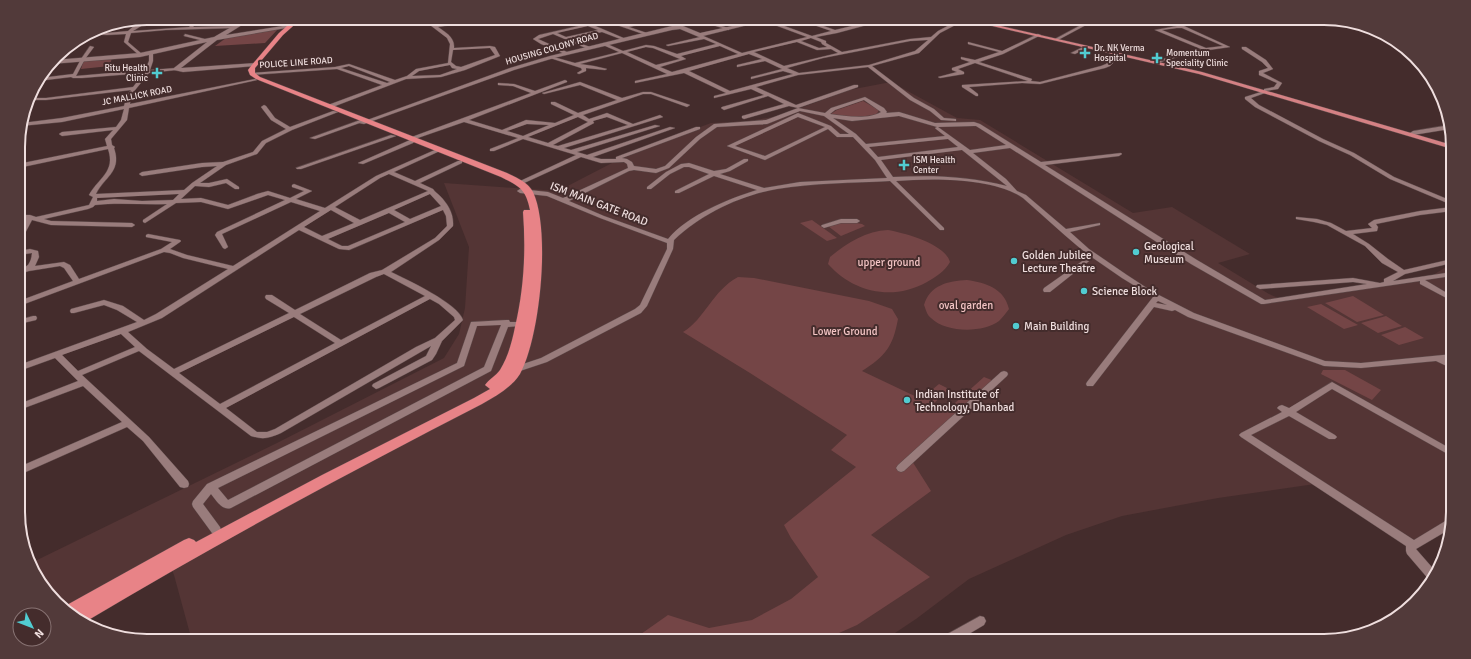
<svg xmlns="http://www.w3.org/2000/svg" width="1471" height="659" font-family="Signika,sans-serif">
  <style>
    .built { fill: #543535 }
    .green { fill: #744546 }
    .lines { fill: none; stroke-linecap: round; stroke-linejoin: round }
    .minor-casing { stroke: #5d4949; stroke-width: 1 }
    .tertiary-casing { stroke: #5d4949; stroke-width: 1 }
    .primary-casing { stroke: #5d4949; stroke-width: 1 }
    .trunk-casing { stroke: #5d4949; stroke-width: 1 }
    .minor { fill: #997c7c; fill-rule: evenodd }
    .tertiary { fill: #997c7c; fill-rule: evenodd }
    .primary { fill: #d48184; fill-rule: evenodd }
    .trunk { fill: #e88387; fill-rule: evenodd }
    .poi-dot { fill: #51ccd1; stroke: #442c2c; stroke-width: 1.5 }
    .labels { text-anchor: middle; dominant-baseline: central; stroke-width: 4; stroke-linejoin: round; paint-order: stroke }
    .far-poi-label { font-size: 9px; fill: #efdede; stroke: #442c2c; text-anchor: start }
    .far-street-label { font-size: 9px; fill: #efdede; stroke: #442c2c }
    .street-label { font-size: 11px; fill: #efdede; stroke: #442c2c }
    .poi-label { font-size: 11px; fill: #efdede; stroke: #442c2c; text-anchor: start }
    .park-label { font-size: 11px; fill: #f3c4c4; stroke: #442c2c }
    .rim { fill: none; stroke: #efdede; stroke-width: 2 }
  </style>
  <rect width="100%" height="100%" fill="#442c2c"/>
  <!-- built -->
  <polygon class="built" points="891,82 957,118 980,120 1133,213 1172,207 1250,254 1218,263 1269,294 1285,301 1346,290 1427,279 1452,263 1452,517 1417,541 1315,484 1218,498 1122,516 1066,535 969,579 916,619 883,641 290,641 289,637 282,641 192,641 174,575 165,553 66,607 44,590 33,562 277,443 444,358 459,334 465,308 469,247 444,183 558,191 612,163 663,141 711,123 749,121 779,116 849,90"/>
  <!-- green -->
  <g class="green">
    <polygon points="516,18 612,18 541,21 540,19 520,20"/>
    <polygon points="278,29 265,43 215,46 226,38"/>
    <polygon points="112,57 110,66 81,69 84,59"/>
    <polygon points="863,101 879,110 876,115 837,119 831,114 837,110"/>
    <polygon points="812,220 837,238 827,241 800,223"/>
    <polygon points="845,221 862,224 865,226 841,236 828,226"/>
    <path d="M888 230C905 233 945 244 950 262 945 271 936 277 927 282 893 301 854 293 828 264L830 257C847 243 866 231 888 230Z"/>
    <path d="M738 277 754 278 869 301 892 309 898 319C893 346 886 356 862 371L921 399 939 384 949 389 933 404 946 411 984 377 994 381 912 461 931 491 871 535 930 577 857 625 821 641H631L668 615 709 628 752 620 791 599 818 577 791 538 784 525 856 467 831 450 847 435 750 373 683 332C705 319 712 291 738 277Z"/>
    <path d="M967 280C986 283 1004 288 1009 309 1006 313 1003 317 999 321 983 333 946 333 931 318 927 315 926 310 924 305 930 285 948 281 967 280Z"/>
    <polygon points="1353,296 1384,315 1357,322 1325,303"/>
    <polygon points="1321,304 1358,325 1344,329 1307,307"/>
    <polygon points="1386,316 1402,326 1378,333 1361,323"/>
    <polygon points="1405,327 1424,338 1399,345 1381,335"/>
    <polygon points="1323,370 1345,370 1381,390 1372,400 1321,374"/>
  </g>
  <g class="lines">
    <!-- minor casing -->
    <g class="minor-casing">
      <g id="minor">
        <polygon points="161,18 178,18 146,23 133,31 189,27 199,18 203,18 193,27 235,26 237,27 235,28 166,30 131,33 128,42 142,54 142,56 140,56 124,42 126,34 107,35 88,34 91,32 107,33 128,31 136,24"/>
        <path d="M280 18H284L283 20 294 21C290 23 282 23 278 21Z"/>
        <path d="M421 18H426L435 25 478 19 477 21 438 27C445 32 455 37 454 48L490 46 495 47 500 56 465 70 441 77 406 79 330 108 327 106 328 105 382 85 337 69 252 75 250 74 252 73 335 67 349 64 395 80 407 76 416 69 448 63 450 44 447 38ZM490 48 495 55 461 67 456 66 451 62 453 50ZM450 65 452 68 457 69 440 75 412 76 419 71ZM349 66 390 82 387 83 341 68Z"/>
        <path d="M614 18H621L612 21 625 25 654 19 651 18H657L683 27 681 28 658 21 629 27 647 33 646 35 608 22 593 25 626 39 623 40 602 32 569 39 590 47V49H588L553 34 538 39 567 52V53L565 54 541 44 533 39 539 35ZM588 26 598 30 566 37 557 33Z"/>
        <polygon points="721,18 728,18 711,23 729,28 729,30 696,20 698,19 707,21"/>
        <path d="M794 18C799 18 803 20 808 21 813 21 819 18 825 18L812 22 835 30 873 21 865 18 897 23 919 18H926L897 25 878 22 837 33 816 37 826 41V43L842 52 910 39 931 37 938 31 963 18H965V20L940 33 919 53 872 66 914 98 934 109 944 118 956 119V121L941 120 930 111 910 100 868 67 798 75 756 87 796 105 854 85H858V87L798 108 825 113 831 108 865 97 884 108 887 112 886 113 899 112 935 123 974 122 980 124 1041 162 1121 153 1122 154 1119 156 1045 165 1197 260 1265 300 1367 284 1353 282 1260 289 1256 287 1257 285 1353 278 1380 283 1384 282V279L1398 272 1382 263 1365 246 1327 225 1314 222 1296 219V217L1317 219 1331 223 1346 231 1372 228 1368 224 1374 220 1420 211 1452 207V211L1420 215 1376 224 1378 227 1377 231 1353 234 1369 244 1388 259 1404 270 1452 259V263L1405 274 1393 281 1452 272V276L1425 280 1452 296V301L1420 284V281L1264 304H1261L1191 264 1010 148 973 153 1006 179 1017 191 1026 195 1066 229 1100 223V225L1070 232 1089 249 1127 275 1153 292 1194 313 1325 361 1361 363 1453 354V360H1447L1453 363V369L1436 361 1361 368 1324 366 1188 317 1175 310 1172 311 1154 307 1093 386H1087L1086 384 1087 382 1153 297 1122 278 1093 258 1050 292H1044L1043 290 1044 288 1088 257 1090 256C1073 243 1057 228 1041 214 1035 209 1029 203 1023 198 993 177 931 178 896 181L944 228V230H940L890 181C852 183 814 183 777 189 741 195 701 214 674 240L673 249 647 306 641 313 547 362 517 372 513 369 514 367 541 358 635 309 640 305 667 249V243L600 218 547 196 520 193 517 191 520 189 548 192 563 198 628 168 627 164 624 162 601 163 581 157 522 184H518V182L576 155 523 139 494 151H490V149L518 138 464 122 412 140 414 142 413 143 363 164 358 163 410 140 408 139 409 138 531 93 513 86 498 85V83L514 84 535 91 565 80 567 81V82L469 120 502 130 526 120 555 123 574 115 551 104V102H555L578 113 617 100 580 85 544 94 542 93 580 82 622 98 643 92H651L690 105 687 107 651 94H643L583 115 589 119 607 113 633 124 660 115 663 117 564 148 571 150 655 125 660 126 577 152 587 155 670 127 675 128 593 157 601 159H616V157L696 127H700V129L622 158 627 159 632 162 634 166 656 169 665 166 696 137 714 124 766 120 798 108 789 106 744 119 742 118V116L784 104 768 96 724 110 721 108 722 107 764 95 751 89 714 98V96L726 93 684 73 635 83V81L667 74 622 53 580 64 594 66 607 69 605 70 586 68V71L579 74 577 73 582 70 581 68 550 58V56L575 63 619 52 603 45V43H605L623 51 646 45 654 46 677 54 716 44 704 39 668 46 666 45 700 37 697 35 699 34 742 53 807 37 764 21 765 19 812 36 831 31ZM811 38 821 42 822 44 827 47 819 48 801 41ZM928 40 915 51 869 65 799 73 787 68 823 58 910 41ZM797 42 817 50 831 49 838 53 784 66 754 52ZM720 46 738 54 672 72 660 67 686 59 681 56ZM646 47 653 48 680 59 656 65 627 52ZM749 54 762 59 737 65V67L765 61 782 69 751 77V79L783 71 793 74 730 91 689 71ZM864 100 881 112C868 120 845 116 830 114L835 110ZM800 111 824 116 849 134H840L831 126 798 113 727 146 765 160 828 129 837 137H853L875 160 887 178 800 182 764 188 720 174 730 171 748 161V159H744L726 169 714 171 689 163 681 164 666 172 647 187V189H651L670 174 684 167H689L709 174 675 191V193H679L714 176 757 190C728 199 688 215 668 239L604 216 569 201 629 171 634 170 656 173 669 168 700 139 717 127 767 124ZM899 116 937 127 935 128 936 129 945 136 866 144 856 134 833 118 852 121ZM578 117 588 122 548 143 528 137ZM607 117 628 125 558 146 553 145 594 123 593 121ZM798 117 825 127 765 156 735 146ZM527 124 549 125 523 136 507 131ZM974 126H976L1006 145 970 150 938 127ZM948 139 958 147 878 157 869 147ZM962 150 1007 186C968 176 933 175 893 177L881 160ZM1158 301 1167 305 1156 303Z"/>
        <polygon points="1094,18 1099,18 1058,40 1055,39"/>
        <polygon points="1263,18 1277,18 1371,27 1376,30"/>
        <path d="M1177 26H1184L1230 47 1195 52 1157 63V61L1192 50 1201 49 1155 30ZM1177 28H1182L1223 46 1206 48 1162 30Z"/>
        <polygon points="185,34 209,40 210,41 208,42 184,36"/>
        <polygon points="1038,34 1041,35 1003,54 979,62 1032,79 1031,81 1040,82 1101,66 1106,64 1117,54 1121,55 1110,66 1105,68 1040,84 1022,83 969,87 978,94 978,96 976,96 962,87 962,85 1028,81 975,63 958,69 964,72 964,74 940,78 938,77 957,72 952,70 952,68 970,62 961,59 961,57 975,60 999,52 968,44 968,42 1002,51"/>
        <path d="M90 46 94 47 85 59 76 76 145 70 149 61V53L151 52 153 53V61L150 70 176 68 178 69 176 70 149 73 131 95 130 104 255 79 257 80 129 108 127 120 111 139 112 145 115 147 114 148C122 172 105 176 96 194L184 190 192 183 217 166 202 167 142 176 139 174 142 172 202 163 223 162 253 152 262 141 286 129 271 120 261 107 264 105 266 106 275 118 290 127 333 111 338 112 292 130 266 143 257 154 226 165 200 183H209L227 179 239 187V189H235L226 183 209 187 195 186 181 199 201 198 228 205 257 194 268 191 290 198 304 191 292 187V185L294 184 312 191 296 199 325 208 376 176 437 149 442 150 394 172 415 181 458 161H462V163L420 183 433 189C435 192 437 193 440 196 448 204 454 214 453 226L439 240 391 272C406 279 459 304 463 320L442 341 436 354 432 360 379 388 376 389 372 386 373 384 426 356 431 346 281 433C269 438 264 440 251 436L139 351 82 375 149 437 188 481 189 484 188 487 184 488 180 487 143 441 127 427 19 475V467L122 422 83 386 19 410V404L78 381 55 358 19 371V365L137 322 117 310 104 305 74 313H71L70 311 71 309 104 300 123 306 144 320 156 314 228 269 183 258 170 253 164 252 19 306V301L73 281 64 268 60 266 29 271 19 274V270C28 267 31 263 32 253L19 255V251L30 249 38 251 39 257 35 266 64 262 70 265 79 279 161 249 172 242 146 237V235L148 234 180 240 181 241 180 242 170 249 187 255 233 266 320 211 291 202 222 234 228 247 225 249 223 248 215 235 217 232 285 200 268 195 228 209 201 202 176 203 145 223 143 222V220L167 204C143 205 119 202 95 205L93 207 88 209 44 219 51 221 132 223 135 225 132 227 51 225 32 220 22 239 19 241 18 233 26 219H18V215H30L36 217 89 205 93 197 89 195C98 178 116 172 108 149L18 168V164L107 146 105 139 113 130 62 136 59 134 62 132 116 127 121 120 124 109 62 122 21 126 22 123 62 118 124 106 127 95 131 90 46 100H28L29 98H46L133 87 144 73 82 78H73L71 77 38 81 40 78 73 74 81 59ZM389 174 428 191 360 220 335 207 380 178ZM179 194 173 200 142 201 114 199 97 201V198ZM430 194 441 206 410 219 394 210ZM331 210 354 223 322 236 304 227ZM443 210 446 216 447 226 435 238 382 270 370 273 295 310 272 295H266L265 297 266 299 289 313 174 369 147 349 128 332 162 318 299 230 339 249 349 250ZM389 213 405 222 348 246H342L328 239ZM384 274 425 296 341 340 300 314 376 277ZM430 299 439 304 454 317 455 320 435 338 416 347 275 429 267 432H257L226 408ZM294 317 335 343 220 404 179 373ZM121 334 135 347 78 371 62 355Z"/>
        <polygon points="1085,46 1089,47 1075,54 1071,53"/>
        <polygon points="1242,47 1246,47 1266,60 1273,69 1263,73 1282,83 1278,89 1265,91 1265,93 1251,98 1259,105 1323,139 1354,153 1394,177 1452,201 1452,205 1390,179 1350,155 1319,141 1255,107 1245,99 1245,97 1264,91 1264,89 1274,87 1277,83 1259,75 1259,71 1268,68 1262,62 1242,49"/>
        <polygon points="363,119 368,120 315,139 310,138"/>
        <polygon points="1450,125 1451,128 1450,129 1413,135 1410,133 1413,131"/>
        <polygon points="391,135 396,136 301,169 297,169 296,168"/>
        <polygon points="841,219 857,219 860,221 857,223 841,223 824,228 821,226 822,225"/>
        <polygon points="33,316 36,316 37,318 36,320 19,324 19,320"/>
        <path d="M506 320H509L510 322H520L524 324 520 326 508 327 491 371 231 508C222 511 216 500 211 494L203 504 220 527 221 530 220 533 216 534 212 533 193 507 192 504 193 501 207 484 457 363 471 322ZM501 325 484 367 228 500 218 488 464 366 477 326Z"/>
        <polygon points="1004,371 1007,372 1008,374 1007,376 904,471 901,472 898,471 896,468 898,465 1001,372"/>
        <polygon points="1332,382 1453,450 1453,457 1332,389 1296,412 1335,435 1337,437 1335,439 1329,439 1289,416 1251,435 1414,540 1447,520 1452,519 1450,529 1416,549 1437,573 1431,582 1407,554 1406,551 1406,546 1241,437 1239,435 1241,433 1282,412 1277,408 1279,406 1282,405 1289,408"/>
        <polygon points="980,616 984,617 986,621 984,625 957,641 940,641 942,637"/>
      </g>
    </g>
    <!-- tertiary casing -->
    <g class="tertiary-casing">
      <g id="tertiary">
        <polygon points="247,18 253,18 226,35 289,25 292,27 217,40 181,68 257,63 257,65 255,66 183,72 174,70 174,68 207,42 140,57 51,64 54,60 140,53 214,37"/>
        <polygon points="768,18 776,18 699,37 680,29 672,30 554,58 514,70 364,124 359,123 510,68 550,56 672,26 683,26 700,33"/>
      </g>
    </g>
    <!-- primary casing -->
    <g class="primary-casing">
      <polygon id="primary" points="958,18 966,18 1202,72 1452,145 1452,149 1199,74"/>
    </g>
    <!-- trunk casing -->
    <g class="trunk-casing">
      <path id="trunk" d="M296 18H302L283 35 255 68V73L260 77 507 173C517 178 528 182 533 192 551 230 540 338 520 374 511 388 496 396 482 404 348 473 215 544 85 622L65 606 184 540 189 538 194 540 196 542 322 475 474 398 490 389 485 385C489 379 496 376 500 370 508 357 512 342 515 327 524 289 526 251 523 212L524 210H530C526 189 519 186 501 177L256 79 250 75 248 70 251 66 279 33Z"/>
    </g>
    <!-- minor -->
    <use href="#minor" class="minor"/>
    <!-- tertiary -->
    <use href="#tertiary" class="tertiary"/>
    <!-- primary -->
    <use href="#primary" class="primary"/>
    <!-- trunk -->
    <use href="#trunk" class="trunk"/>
  </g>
  <!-- markers -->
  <g class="poi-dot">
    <path d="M1083 47h4v4h4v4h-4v4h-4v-4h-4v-4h4z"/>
    <path d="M1155 52h4v4h4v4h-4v4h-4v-4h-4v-4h4z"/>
    <path d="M155 67h4v4h4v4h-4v4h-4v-4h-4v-4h4z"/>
    <path d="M902 159h4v4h4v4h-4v4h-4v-4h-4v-4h4z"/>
    <circle cx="1136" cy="252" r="4"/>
    <circle cx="1014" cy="261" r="4"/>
    <circle cx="1084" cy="291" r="4"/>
    <circle cx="1016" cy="326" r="4"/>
    <circle cx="907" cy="400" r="4"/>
  </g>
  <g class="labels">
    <!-- far-poi labels -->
    <g class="far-poi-label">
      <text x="1094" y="48">Dr. NK Verma<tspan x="1094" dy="10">Hospital</tspan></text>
      <text x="1166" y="53">Momentum<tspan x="1166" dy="10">Speciality Clinic</tspan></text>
      <text x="148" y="68" text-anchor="end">Ritu Health<tspan x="148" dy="10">Clinic</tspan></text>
      <text x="913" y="160">ISM Health<tspan x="913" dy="10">Center</tspan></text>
    </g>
    <!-- far-street labels -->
    <g class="far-street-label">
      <text transform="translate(552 49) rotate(-16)">HOUSING COLONY ROAD</text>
      <text transform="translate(296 63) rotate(-4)">POLICE LINE ROAD</text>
      <text transform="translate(137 96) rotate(-11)">JC MALLICK ROAD</text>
    </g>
    <!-- street labels -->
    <g class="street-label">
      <text transform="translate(599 204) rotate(21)">ISM MAIN GATE ROAD</text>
    </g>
    <!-- poi labels -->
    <g class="poi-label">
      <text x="1144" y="246">Geological<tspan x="1144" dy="13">Museum</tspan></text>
      <text x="1022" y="255">Golden Jubilee<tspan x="1022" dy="13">Lecture Theatre</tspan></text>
      <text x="1092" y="291">Science Block</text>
      <text x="1024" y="326">Main Building</text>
      <text x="915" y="394">Indian Institute of<tspan x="915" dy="13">Technology, Dhanbad</tspan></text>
    </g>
    <!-- park labels -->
    <g class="park-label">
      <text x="889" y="262">upper ground</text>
      <text x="966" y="305">oval garden</text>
      <text x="845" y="331">Lower Ground</text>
    </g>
  </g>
  <!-- crop -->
  <path d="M0 0H1471V659H0ZM147 25H1324A122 122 0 0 1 1446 147V512A122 122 0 0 1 1324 634H147A122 122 0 0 1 25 512V147A122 122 0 0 1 147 25Z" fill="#523a3a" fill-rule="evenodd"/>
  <path class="rim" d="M147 25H1324A122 122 0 0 1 1446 147V512A122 122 0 0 1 1324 634H147A122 122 0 0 1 25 512V147A122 122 0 0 1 147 25Z"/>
  <!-- north arrow -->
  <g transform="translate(32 627) rotate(133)"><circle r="19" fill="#442c2c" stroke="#887373"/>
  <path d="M0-3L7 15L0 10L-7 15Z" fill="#51ccd1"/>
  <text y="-6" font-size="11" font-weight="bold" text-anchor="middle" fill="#efdede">N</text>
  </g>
</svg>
